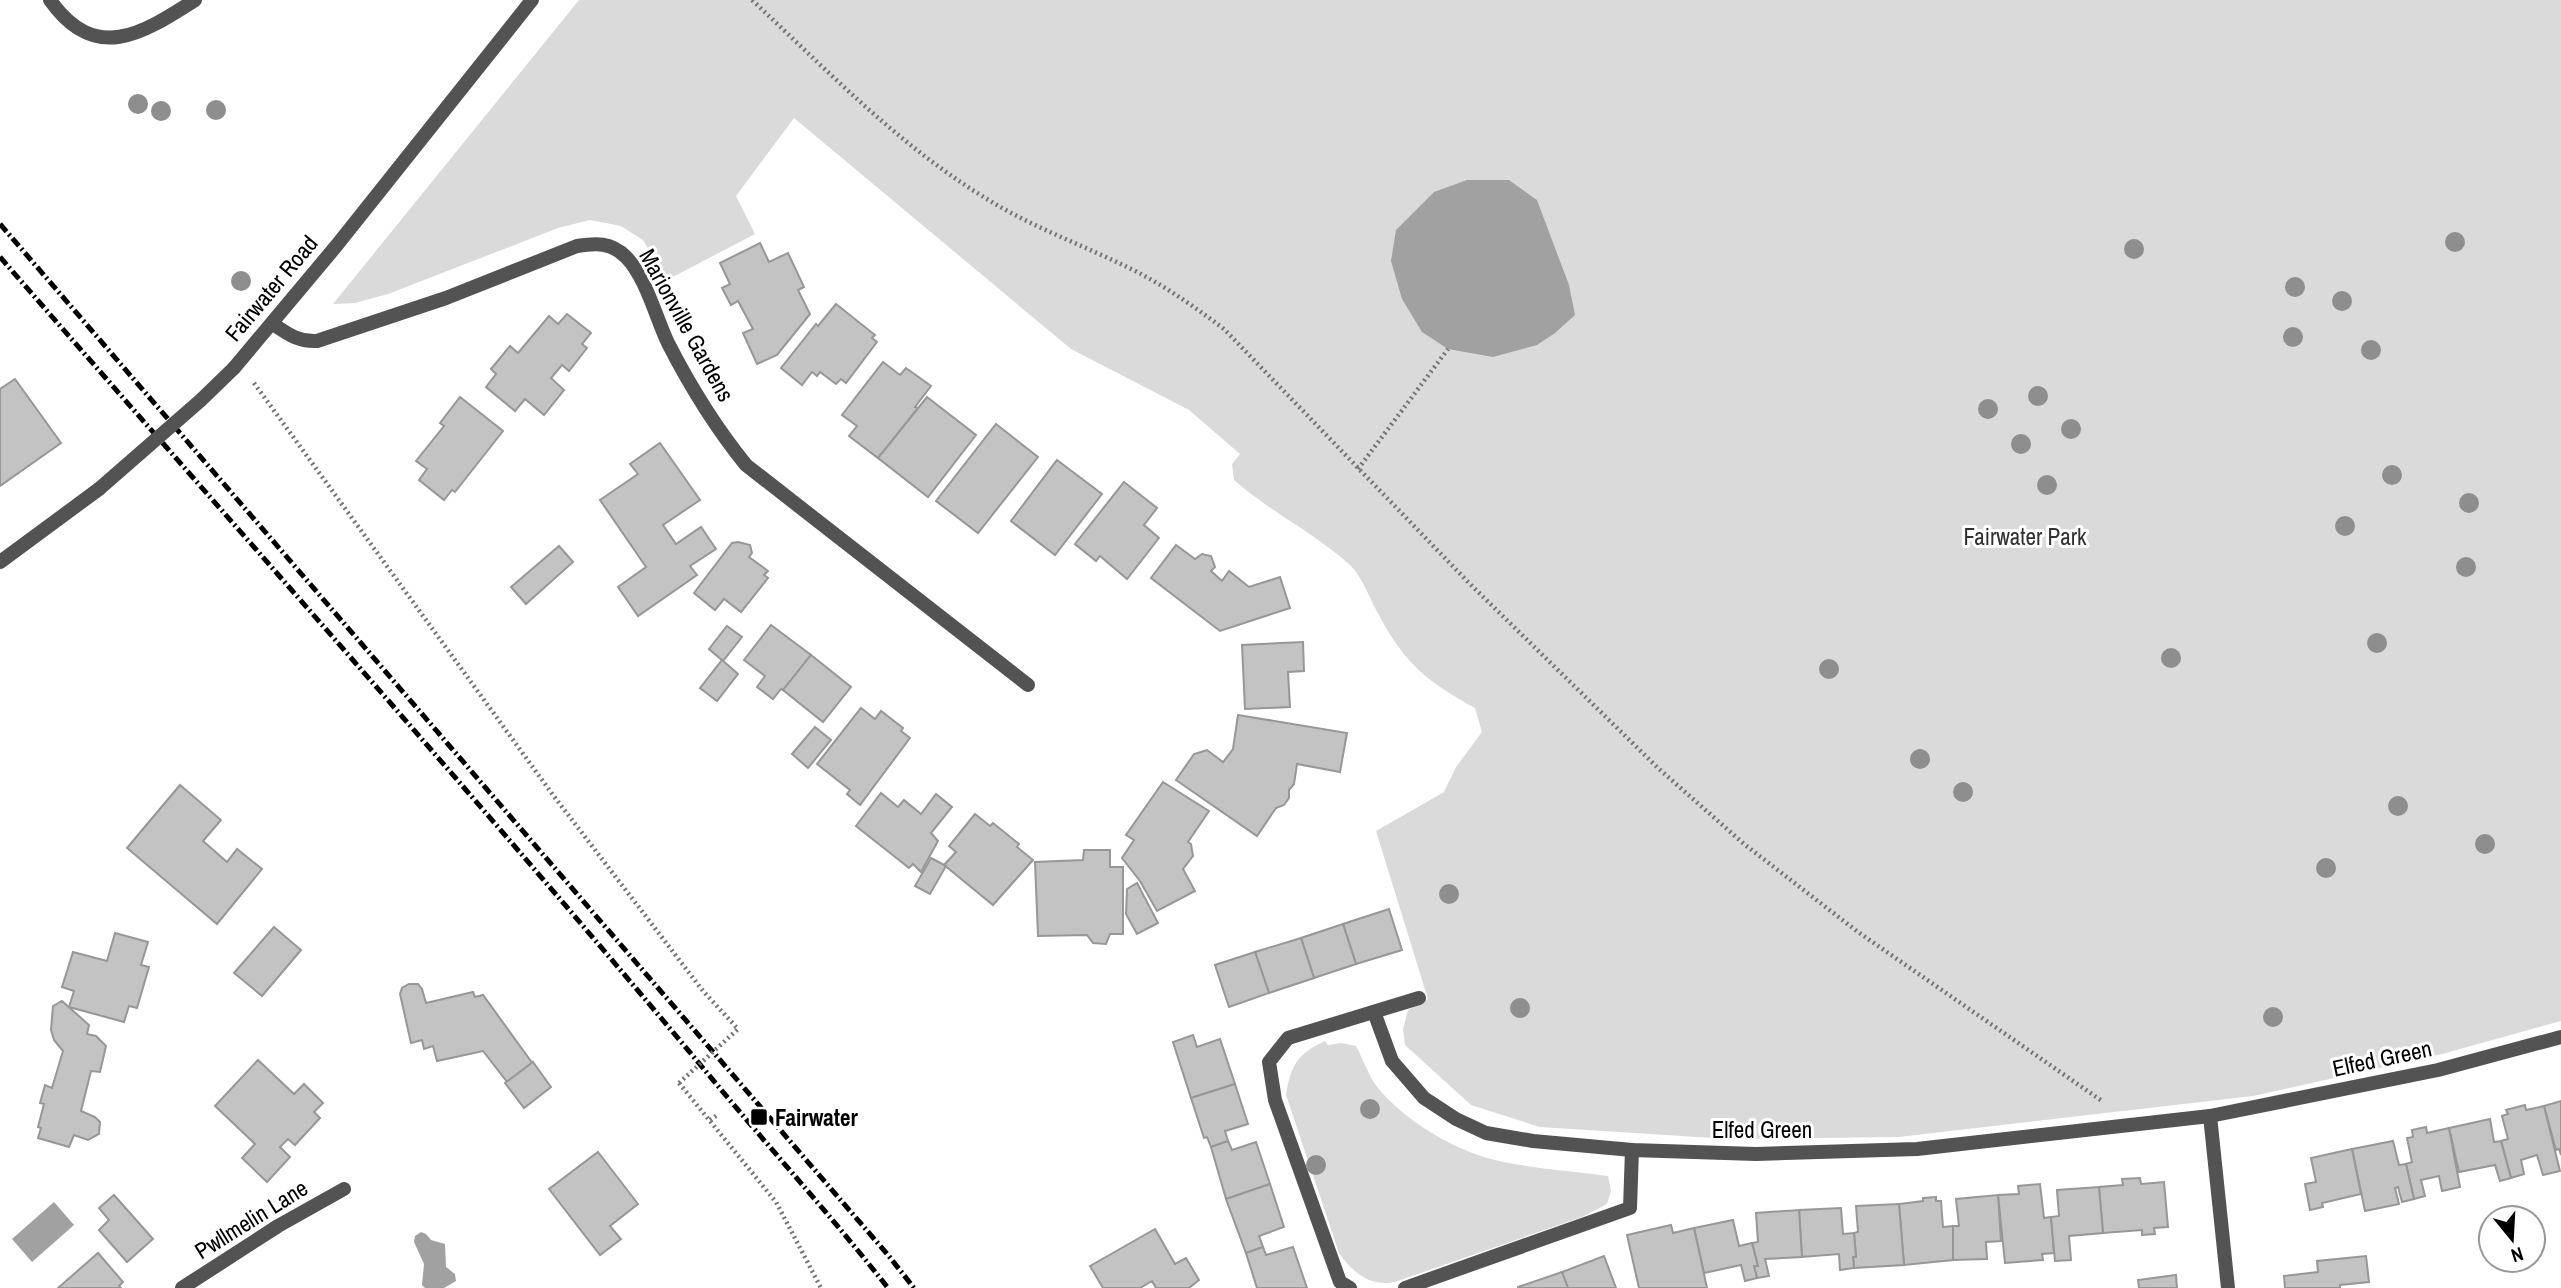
<svg xmlns="http://www.w3.org/2000/svg" width="2561" height="1288" font-family="'Archivo Narrow',sans-serif">
  <style>
    .green { fill: #dadada }
    .water { fill: #a1a1a1 }
    .building { fill: #c3c3c3; stroke: #979797; stroke-width: 2 }
    .lines { fill: none; stroke-linecap: round; stroke-linejoin: round }
    .path { stroke: #757575; stroke-width: 4.5; stroke-dasharray: 2 3.5; stroke-linecap: butt }
    .service { stroke: #535353; stroke-width: 14 }
    .minor { stroke: #535353; stroke-width: 14 }
    .rail { stroke: #000; stroke-width: 5; stroke-dasharray: 10 3.5 2 3.5; stroke-linecap: butt }
    .path-bridge { stroke: #757575; stroke-width: 4.5; stroke-dasharray: 2 3.5; stroke-linecap: butt }
    .minor-bridge { stroke: #535353; stroke-width: 14 }
    .tree { fill: #8e8e8e }
    .poi-dot { fill: #000; stroke: #fff; stroke-width: 2.5 }
    .labels { text-anchor: middle; dominant-baseline: central; stroke-width: 6; stroke-linejoin: round; paint-order: stroke }
    .street-label { font-size: 23px; fill: #000; stroke: #fff }
    .park-label { font-size: 23px; fill: #313131; stroke: #fff }
    .poi-label { font-size: 23px; font-weight: bold; fill: #000; stroke: #fff; text-anchor: start }
  </style>
  <rect width="100%" height="100%" fill="#fff"/>
  <!-- green -->
  <g class="green">
    <path d="M579 0H2561V1021L2442 1054 2253 1096 1899 1137 1728 1139 1540 1127 1471 1105 1405 1045 1403 1029 1408 1010 1428 999 1376 831 1444 792 1456 767 1482 732 1475 708C1428 682 1406 665 1380 617 1371 602 1363 578 1351 566 1315 533 1270 512 1234 480L1232 464 1240 454 1189 410 1071 349 794 118 736 196 755 234 667 280 643 240 621 226 590 220 558 228 388 294 355 303 333 304Z"/>
    <path d="M1325 1041 1328 1045 1341 1043 1356 1046C1363 1059 1369 1077 1378 1088 1402 1117 1440 1141 1475 1154 1513 1168 1568 1170 1608 1176L1611 1191 1607 1204 1582 1217 1409 1277C1403 1279 1394 1283 1387 1283 1366 1284 1350 1269 1339 1253L1286 1095C1291 1065 1297 1054 1325 1041Z"/>
  </g>
  <!-- water -->
  <g class="water">
    <polygon points="1467,180 1509,180 1537,200 1569,285 1575,315 1555,333 1537,345 1493,357 1448,349 1422,332 1402,299 1391,261 1396,230 1434,192"/>
    <polygon points="54,1202 74,1225 32,1262 12,1239"/>
    <polygon points="421,1232 426,1234 431,1240 445,1244 446,1267 455,1274 456,1281 444,1288 425,1288 422,1285 424,1264 414,1242 415,1236"/>
  </g>
  <!-- building -->
  <g class="building">
    <polygon points="760,243 769,262 788,253 804,287 798,290 810,314 777,355 757,364 743,333 753,329 738,301 731,305 722,288 730,284 720,263"/>
    <polygon points="836,304 875,335 872,338 877,342 846,383 841,379 836,384 820,372 817,376 812,372 802,385 781,368 816,324 818,326"/>
    <polygon points="567,314 591,333 582,344 587,348 569,371 562,365 551,378 564,390 544,415 525,399 515,411 486,387 496,374 491,369 510,346 518,353 549,316 558,324"/>
    <polygon points="883,362 900,375 906,368 931,386 915,407 918,408 878,458 849,436 857,426 842,415"/>
    <polygon points="15,379 61,443 0,486 0,389"/>
    <polygon points="460,397 503,431 455,492 452,490 444,500 419,480 427,469 416,461 444,426 440,423"/>
    <polygon points="927,397 976,435 928,497 878,458"/>
    <polygon points="996,424 1038,457 978,533 936,501"/>
    <polygon points="660,443 700,500 663,525 676,544 701,527 716,549 690,566 697,575 638,616 618,587 646,567 600,500 638,474 630,464"/>
    <polygon points="1057,460 1102,494 1055,555 1011,521"/>
    <polygon points="1124,482 1157,508 1144,525 1159,538 1127,579 1100,556 1096,561 1075,544"/>
    <polygon points="738,542 750,545 752,553 749,557 768,571 764,575 768,578 741,612 724,599 715,610 694,593 732,543"/>
    <polygon points="1176,545 1195,559 1202,554 1211,556 1215,567 1211,571 1222,581 1229,571 1249,587 1280,577 1290,608 1220,631 1151,578"/>
    <polygon points="559,546 573,562 526,604 511,587"/>
    <polygon points="771,625 811,655 783,690 781,689 773,699 757,687 765,676 744,660"/>
    <polygon points="727,626 742,637 723,661 709,649"/>
    <polygon points="1303,642 1304,671 1288,672 1290,707 1245,709 1242,645"/>
    <polygon points="811,655 851,687 823,722 783,690"/>
    <polygon points="722,660 738,674 717,701 700,688"/>
    <polygon points="861,708 875,719 881,711 903,728 901,731 910,738 860,805 847,794 850,790 817,764"/>
    <polygon points="1238,715 1347,733 1340,772 1297,764 1294,784 1289,790 1289,798 1284,805 1276,808 1257,836 1176,780 1194,754 1207,750 1223,762 1233,749"/>
    <polygon points="815,727 831,740 808,768 792,754"/>
    <polygon points="1163,782 1209,811 1188,842 1191,844 1193,856 1183,869 1195,891 1157,911 1140,881 1122,858 1134,840 1126,835"/>
    <polygon points="180,785 221,820 203,841 227,862 237,849 262,869 217,924 127,848"/>
    <polygon points="881,793 898,807 904,800 921,814 936,794 952,807 931,833 938,841 921,872 913,864 909,868 856,826"/>
    <polygon points="975,814 990,826 993,823 1019,844 1017,847 1033,860 993,905 944,865 956,852 949,846"/>
    <polygon points="1084,850 1110,850 1110,867 1123,867 1123,934 1110,934 1106,944 1093,943 1087,935 1038,936 1035,862 1083,860"/>
    <polygon points="931,858 946,866 930,894 915,886"/>
    <polygon points="1137,883 1158,923 1137,934 1126,914 1127,889"/>
    <polygon points="1389,909 1402,950 1356,964 1343,924"/>
    <polygon points="1343,924 1356,964 1314,978 1301,938"/>
    <polygon points="274,927 301,950 262,996 234,973"/>
    <polygon points="115,933 148,942 141,965 149,967 137,1008 129,1006 124,1022 69,1007 74,991 62,987 73,952 107,961"/>
    <polygon points="1301,938 1314,978 1269,993 1255,952"/>
    <polygon points="1255,952 1269,993 1229,1007 1215,965"/>
    <polygon points="409,984 418,984 422,989 426,1003 473,992 475,997 483,995 533,1064 508,1083 483,1051 437,1061 433,1046 424,1049 422,1040 411,1043 400,994 402,988"/>
    <polygon points="62,1001 89,1025 87,1034 96,1036 106,1046 100,1072 91,1071 81,1111 95,1117 100,1122 99,1134 88,1140 74,1135 69,1147 38,1138 41,1128 38,1127 44,1104 40,1103 45,1085 52,1088 63,1051 54,1040 51,1030 53,1006"/>
    <polygon points="1193,1035 1197,1047 1220,1039 1235,1084 1191,1098 1173,1042"/>
    <polygon points="258,1060 294,1094 304,1084 323,1103 314,1112 320,1118 295,1145 288,1139 280,1147 290,1157 267,1182 242,1158 255,1144 215,1106"/>
    <polygon points="533,1062 551,1087 524,1108 505,1083"/>
    <polygon points="1235,1084 1248,1124 1225,1131 1228,1141 1211,1147 1207,1137 1204,1138 1191,1098"/>
    <polygon points="2561,1101 2561,1155 2559,1149 2556,1150 2544,1106"/>
    <polygon points="2525,1105 2526,1110 2544,1106 2560,1171 2543,1175 2537,1155 2521,1160 2524,1174 2511,1178 2501,1141 2508,1139 2502,1116 2508,1114 2506,1110"/>
    <polygon points="2490,1119 2494,1142 2501,1141 2511,1178 2500,1181 2495,1165 2459,1172 2449,1128"/>
    <polygon points="2426,1127 2427,1133 2449,1128 2460,1187 2442,1191 2439,1176 2421,1180 2425,1196 2414,1199 2406,1164 2412,1162 2407,1138 2413,1137 2412,1130"/>
    <polygon points="1228,1141 1232,1150 1256,1142 1270,1184 1226,1199 1211,1147"/>
    <polygon points="2393,1141 2399,1165 2406,1164 2414,1199 2402,1202 2398,1187 2395,1188 2399,1204 2365,1211 2352,1149"/>
    <polygon points="2352,1149 2361,1194 2322,1203 2323,1207 2310,1210 2305,1184 2316,1182 2311,1158"/>
    <polygon points="598,1152 638,1204 610,1226 621,1239 600,1255 549,1189"/>
    <polygon points="2140,1178 2141,1184 2164,1182 2168,1227 2154,1228 2155,1234 2142,1235 2142,1230 2103,1233 2099,1187 2123,1185 2122,1179"/>
    <polygon points="1270,1184 1284,1227 1259,1236 1263,1247 1246,1253 1226,1199"/>
    <polygon points="2040,1184 2044,1218 2051,1217 2054,1253 2042,1254 2043,1260 2005,1263 1998,1195 2019,1194 2018,1186"/>
    <polygon points="2099,1187 2103,1233 2069,1236 2071,1260 2055,1261 2051,1217 2059,1216 2057,1190"/>
    <polygon points="114,1195 153,1239 127,1262 99,1230 109,1220 99,1208"/>
    <polygon points="1998,1195 2001,1241 1986,1242 1987,1259 1953,1260 1953,1226 1959,1226 1956,1199"/>
    <polygon points="1936,1197 1936,1201 1941,1201 1943,1227 1953,1226 1953,1260 1904,1265 1899,1204 1923,1201 1923,1198"/>
    <polygon points="1899,1204 1904,1265 1854,1268 1853,1257 1856,1257 1854,1233 1858,1232 1856,1206"/>
    <polygon points="1841,1208 1843,1234 1854,1233 1856,1257 1853,1257 1854,1268 1840,1270 1839,1254 1802,1257 1799,1210"/>
    <polygon points="1799,1210 1802,1257 1765,1259 1769,1276 1757,1278 1754,1266 1758,1266 1752,1243 1758,1242 1756,1213"/>
    <polygon points="1733,1220 1739,1246 1752,1243 1758,1266 1754,1266 1757,1278 1745,1281 1741,1265 1704,1273 1694,1228"/>
    <polygon points="1671,1225 1673,1233 1694,1228 1707,1288 1639,1288 1627,1235"/>
    <polygon points="1155,1229 1175,1264 1186,1258 1199,1280 1189,1288 1156,1288 1152,1281 1140,1288 1103,1288 1090,1266"/>
    <polygon points="1263,1247 1266,1255 1293,1247 1307,1288 1257,1288 1246,1253"/>
    <polygon points="98,1253 123,1282 119,1286 121,1288 58,1288"/>
    <polygon points="1604,1256 1616,1288 1568,1288 1562,1272"/>
    <polygon points="2366,1256 2369,1282 2340,1285 2340,1288 2285,1288 2284,1276 2318,1272 2317,1261"/>
    <polygon points="1562,1272 1568,1288 1518,1288 1518,1287"/>
    <polygon points="2176,1275 2177,1288 2139,1288 2138,1280"/>
  </g>
  <g class="lines">
    <!-- path -->
    <g class="path">
      <path d="M752 0C827 70 898 145 987 199 1030 226 1080 244 1125 266 1161 283 1192 305 1224 329L1469 583 1658 768 1744 844 1858 932 2102 1101"/>
      <polyline points="254,383 553,795 703,991 738,1029"/>
      <polyline points="1358,469 1448,349"/>
      <polyline points="679,1083 776,1202 821,1288"/>
      <polyline points="710,1120 719,1114"/>
    </g>
    <!-- service -->
    <g class="service">
      <path d="M50 0C95 64 142 34 195 0"/>
      <polyline points="1350,1288 1340,1282 1275,1100 1269,1062 1288,1038 1419,998"/>
      <polyline points="1405,1288 1630,1208 1632,1150"/>
    </g>
    <!-- minor -->
    <g class="minor">
      <path d="M273 324C288 334 298 342 317 341L446 298 577 246C596 243 611 242 626 257 646 277 656 318 668 343 690 386 716 428 746 465L1028 685"/>
      <polyline points="234,368 337,245 532,0"/>
      <polyline points="0,562 99,489"/>
      <polyline points="1374,1012 1392,1061 1424,1098 1456,1119 1486,1133 1533,1141 1632,1150 1756,1154 1917,1149 2210,1116 2438,1070 2561,1037"/>
      <polyline points="2210,1116 2228,1288"/>
      <polyline points="182,1288 278,1226 344,1189"/>
    </g>
    <!-- rail -->
    <g class="rail">
      <polyline points="0,224 888,1255 914,1288"/>
      <path d="M0 257C235 527 474 794 703 1068 764 1142 829 1213 888 1288"/>
    </g>
    <!-- path-bridge -->
    <polyline class="path-bridge" points="679,1083 738,1029"/>
    <!-- minor-bridge -->
    <polyline class="minor-bridge" points="99,489 201,400 234,368"/>
  </g>
  <!-- trees -->
  <g class="tree">
    <circle cx="138" cy="104" r="10"/>
    <circle cx="216" cy="110" r="10"/>
    <circle cx="161" cy="111" r="10"/>
    <circle cx="2455" cy="242" r="10"/>
    <circle cx="2134" cy="249" r="10"/>
    <circle cx="241" cy="281" r="10"/>
    <circle cx="2295" cy="287" r="10"/>
    <circle cx="2342" cy="301" r="10"/>
    <circle cx="2293" cy="337" r="10"/>
    <circle cx="2371" cy="350" r="10"/>
    <circle cx="2038" cy="396" r="10"/>
    <circle cx="1988" cy="409" r="10"/>
    <circle cx="2071" cy="429" r="10"/>
    <circle cx="2021" cy="444" r="10"/>
    <circle cx="2392" cy="475" r="10"/>
    <circle cx="2047" cy="485" r="10"/>
    <circle cx="2469" cy="503" r="10"/>
    <circle cx="2345" cy="526" r="10"/>
    <circle cx="2466" cy="567" r="10"/>
    <circle cx="2377" cy="643" r="10"/>
    <circle cx="2171" cy="658" r="10"/>
    <circle cx="1829" cy="669" r="10"/>
    <circle cx="1920" cy="759" r="10"/>
    <circle cx="1963" cy="792" r="10"/>
    <circle cx="2398" cy="806" r="10"/>
    <circle cx="2485" cy="844" r="10"/>
    <circle cx="2326" cy="868" r="10"/>
    <circle cx="1449" cy="894" r="10"/>
    <circle cx="1520" cy="1008" r="10"/>
    <circle cx="2273" cy="1017" r="10"/>
    <circle cx="1370" cy="1109" r="10"/>
    <circle cx="1316" cy="1165" r="10"/>
  </g>
  <!-- markers -->
  <rect class="poi-dot" x="750" y="1108" width="18" height="18" rx="3.5"/>
  <g class="labels">
    <!-- street labels -->
    <g class="street-label">
      <text transform="translate(271 288) rotate(-50)">Fairwater Road</text>
      <text transform="translate(687 325) rotate(61)">Marionville Gardens</text>
      <text transform="translate(2382 1058) rotate(-12)">Elfed Green</text>
      <text x="1762" y="1129">Elfed Green</text>
      <text transform="translate(251 1219) rotate(-32)">Pwllmelin Lane</text>
    </g>
    <!-- park labels -->
    <g class="park-label">
      <text x="2025" y="536">Fairwater Park</text>
    </g>
    <!-- poi labels -->
    <g class="poi-label">
      <text x="775" y="1117">Fairwater</text>
    </g>
  </g>
  <!-- north arrow -->
  <g transform="translate(2512 1239) rotate(162)"><circle r="33" fill="#ffffff" stroke="#999999" stroke-width="2"/>
  <path d="M0-5L12 26L0 18L-12 26Z" fill="#000000"/>
  <text y="-10" font-size="19" font-weight="bold" text-anchor="middle" fill="#000000">N</text>
  </g>
</svg>
